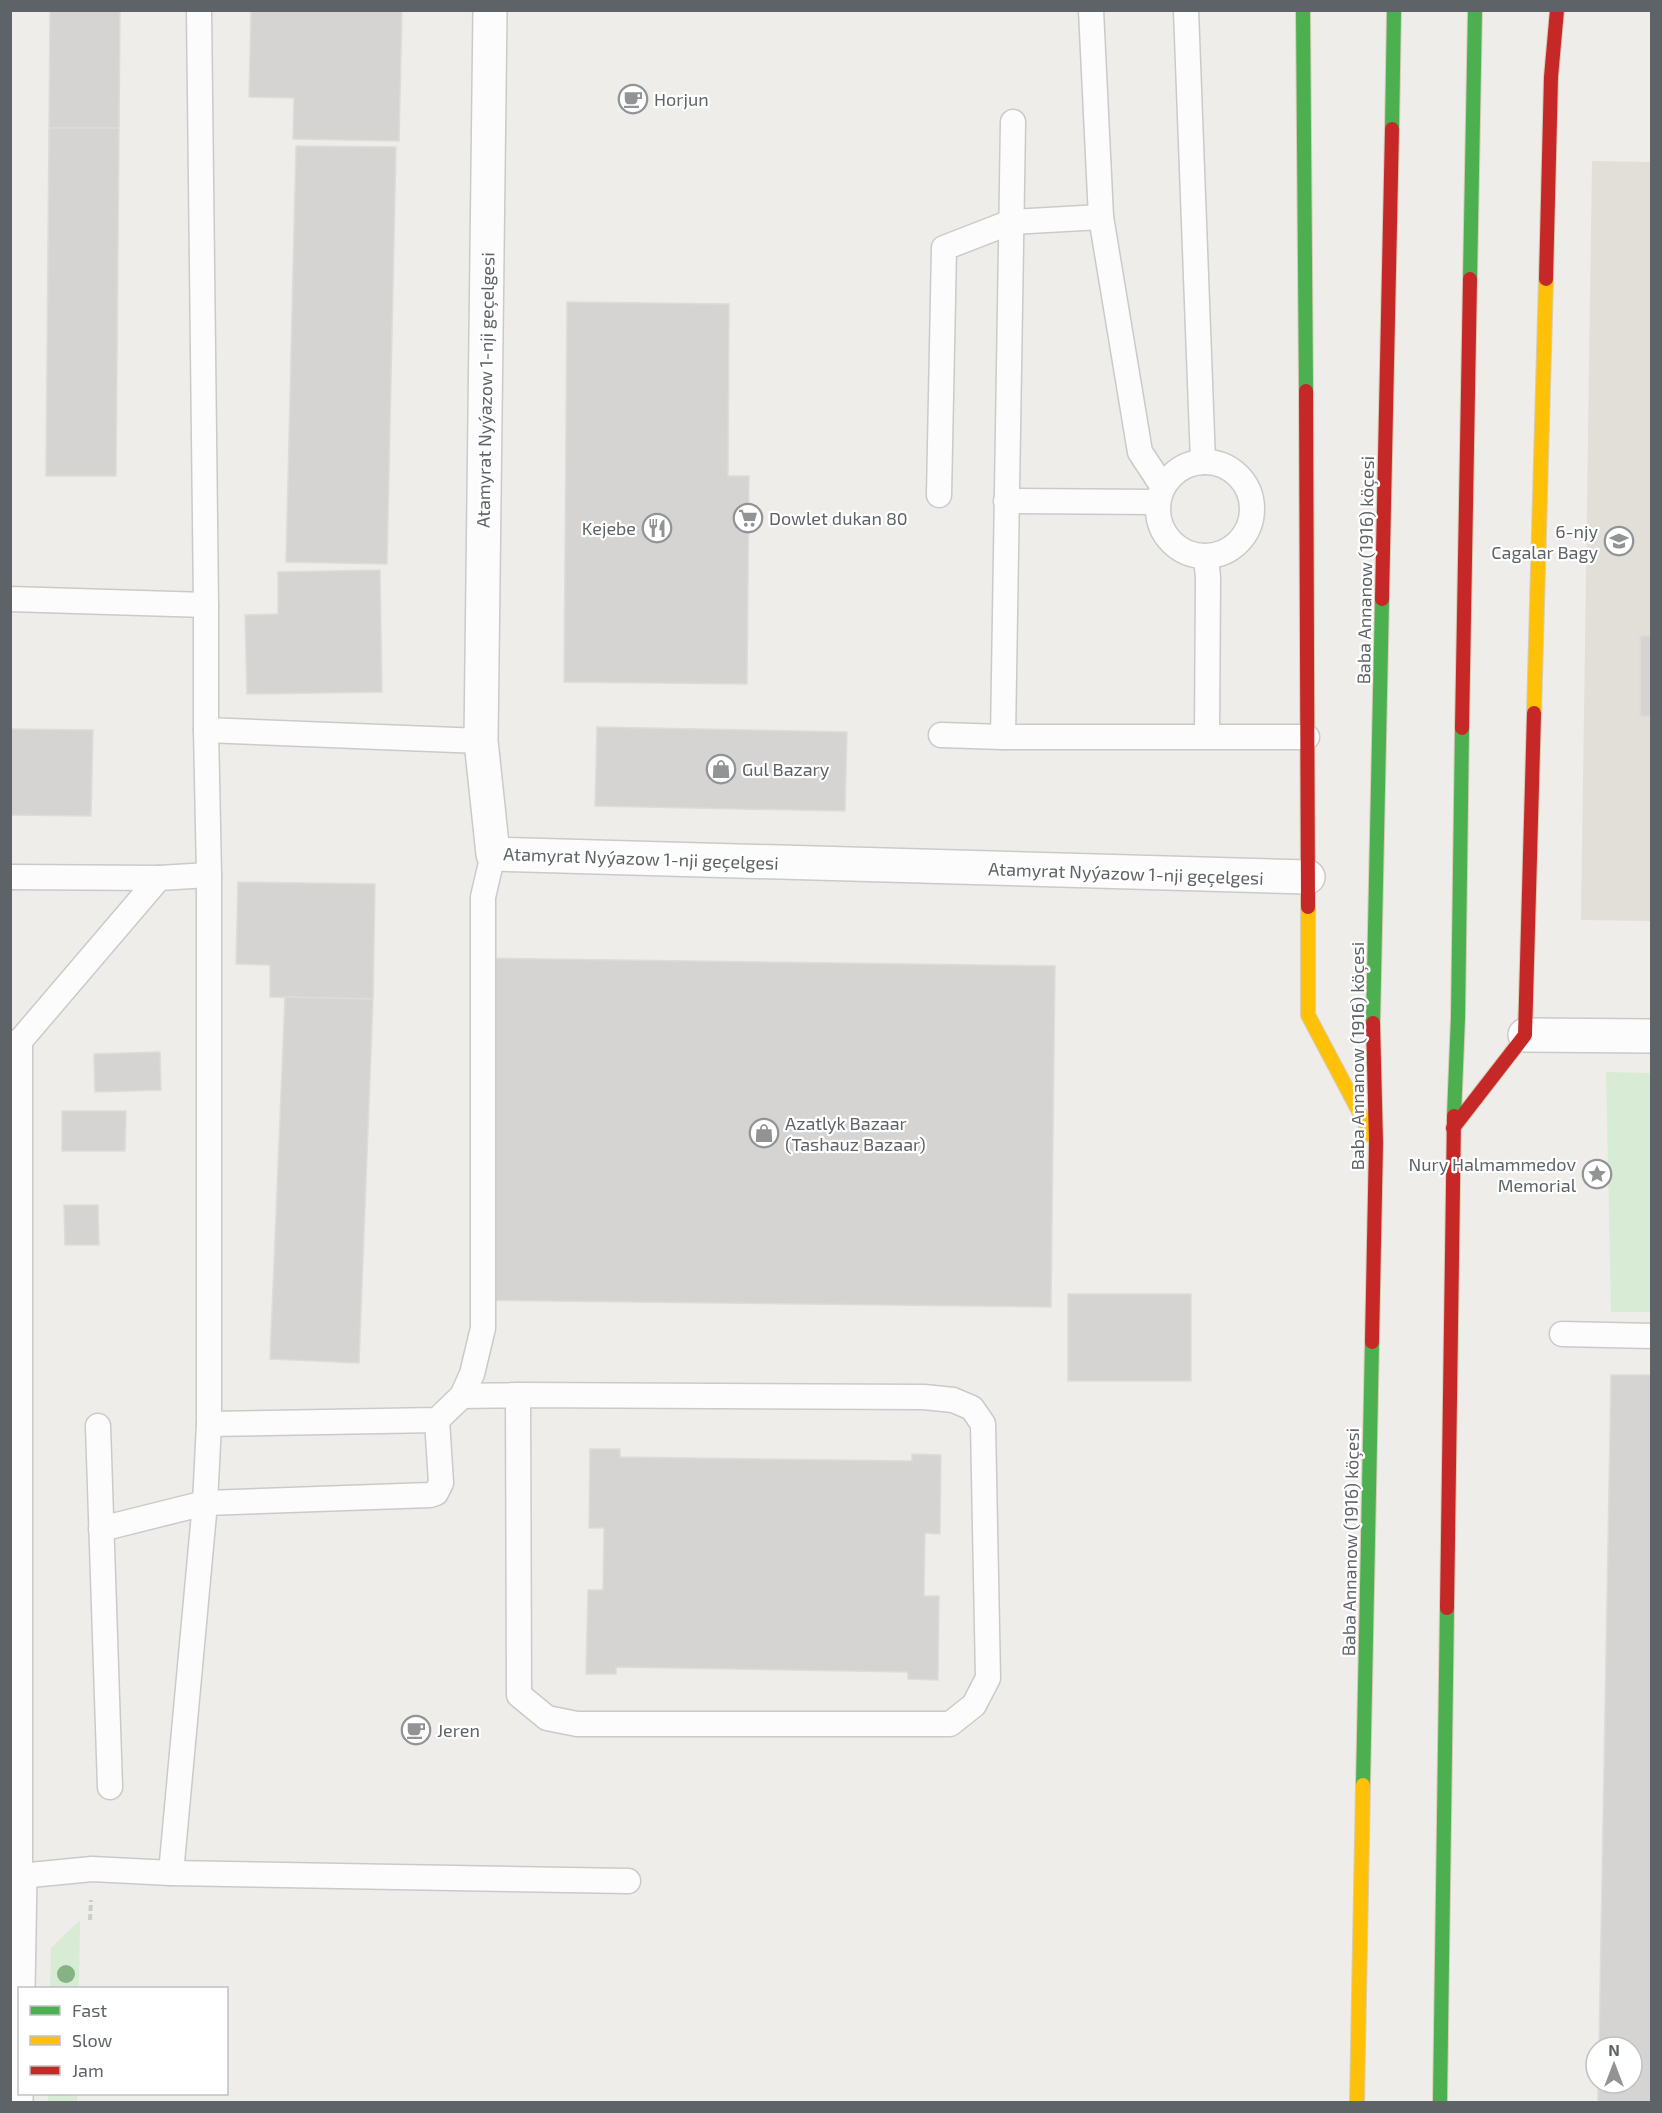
<svg xmlns="http://www.w3.org/2000/svg" width="1662" height="2113" font-family="'Exo 2',sans-serif">
  <style>
    .education { fill: #e2dfd9 }
    .green { fill: #d8ebd4 }
    .building { fill: #d5d4d2; stroke: #dedcd8; stroke-width: 1.5 }
    .lines { fill: none; stroke-linecap: round; stroke-linejoin: round }
    .lane-casing { stroke: #cacaca; stroke-width: 27 }
    .street-casing { stroke: #cacaca; stroke-width: 36 }
    .fast-casing { stroke: #d7cdb6; stroke-width: 16 }
    .slow-casing { stroke: #d7cdb6; stroke-width: 16 }
    .jam-casing { stroke: #d7cdb6; stroke-width: 16 }
    .path { stroke: #cacfcb; stroke-width: 4; stroke-dasharray: 6 3; stroke-linecap: butt }
    .lane { stroke: #fdfcfc; stroke-width: 24 }
    .street { stroke: #fdfcfc; stroke-width: 33 }
    .fast { stroke: #4caf50; stroke-width: 14 }
    .slow { stroke: #ffc107; stroke-width: 14 }
    .jam { stroke: #c62828; stroke-width: 14 }
    .tree { fill: #86b384 }
    .labels { text-anchor: middle; dominant-baseline: central; stroke-width: 4.5; stroke-linejoin: round; paint-order: stroke }
    .poi-label { font-size: 18px; fill: #5e6368; stroke: #fff; text-anchor: start }
    .street-label { font-size: 18px; fill: #5e6368; stroke: #fff }
  </style>
  <rect width="100%" height="100%" fill="#efede9"/>
  <!-- education -->
  <polygon class="education" points="1592,161 1651,162 1651,921 1581,920"/>
  <!-- green -->
  <g class="green">
    <polygon points="1606,1072 1651,1073 1651,1312 1611,1312"/>
    <polygon points="80,1920 79,1988 50,1988 51,1948"/>
    <rect x="48" y="2094" width="29" height="8"/>
  </g>
  <!-- building -->
  <g class="building">
    <polygon points="50,10 120,10 119,128 49,128"/>
    <polygon points="251,10 402,10 399,141 293,139 294,98 249,97"/>
    <polygon points="49,128 119,128 116,476 46,476"/>
    <polygon points="296,146 396,147 387,564 286,562"/>
    <polygon points="567,302 729,304 728,476 749,476 747,684 564,682"/>
    <polygon points="380,570 382,692 247,694 245,615 278,614 278,572"/>
    <rect x="1640" y="636" width="12" height="80"/>
    <polygon points="597,727 847,732 845,811 595,806"/>
    <polygon points="10,729 93,730 91,816 10,815"/>
    <polygon points="238,882 375,884 373,999 270,997 270,965 236,964"/>
    <polygon points="478,958 1055,966 1051,1307 474,1300"/>
    <polygon points="285,997 373,999 359,1363 270,1359"/>
    <polygon points="160,1052 161,1090 95,1092 94,1054"/>
    <polygon points="62,1111 126,1111 125,1151 62,1151"/>
    <polygon points="64,1205 98,1205 99,1245 65,1245"/>
    <rect x="1068" y="1294" width="123" height="87"/>
    <polygon points="1611,1375 1652,1375 1652,2102 1598,2102 1598,2083 1632,2083 1632,2047 1599,2047"/>
    <polygon points="590,1449 620,1449 620,1457 912,1461 912,1454 941,1455 940,1534 925,1533 924,1596 939,1596 938,1680 908,1679 908,1672 616,1667 616,1674 586,1674 588,1590 603,1590 604,1528 589,1528"/>
  </g>
  <g class="lines">
    <!-- lane casing -->
    <g class="lane-casing">
      <g id="lane">
        <polyline points="1091,10 1101,217 1140,452 1163,487"/>
        <polyline points="1186,10 1203,462"/>
        <circle cx="1205" cy="509" r="47"/>
        <polyline points="939,495 944,248 1011,222 1101,217"/>
        <polyline points="1006,501 1158,502"/>
        <polyline points="1206,557 1208,578 1207,736"/>
        <polyline points="10,599 206,605 199,10"/>
        <polyline points="206,605 206,730 481,741"/>
        <polyline points="941,735 1003,737 1307,737"/>
        <polyline points="1003,737 1013,122"/>
        <polyline points="10,877 159,878"/>
        <polyline points="20,1041 20,1876 92,1869 171,1873 205,1503 209,1424 209,875 206,730"/>
        <polyline points="10,1044 20,1041 159,878 209,875"/>
        <polyline points="1562,1334 1652,1336"/>
        <polyline points="462,1396 518,1395 924,1397 953,1400 972,1408 983,1424 988,1678 974,1705 950,1724 577,1724 547,1718 519,1695 518,1395"/>
        <polyline points="209,1424 437,1420 462,1396 472,1374 483,1328 483,897 493,854"/>
        <polyline points="98,1426 110,1787"/>
        <polyline points="101,1529 205,1503 430,1495 436,1493 441,1483 437,1420"/>
        <polyline points="171,1873 628,1881"/>
      </g>
    </g>
    <!-- street casing -->
    <g class="street-casing">
      <g id="street">
        <polyline points="490,10 481,741 493,854 1308,877"/>
        <polyline points="1525,1035 1652,1036"/>
        <polyline points="16,2102 20,1876"/>
      </g>
    </g>
    <!-- fast casing -->
    <g class="fast-casing">
      <g id="fast">
        <polyline points="1303,10 1306,391"/>
        <polyline points="1392,129 1394,10"/>
        <polyline points="1470,279 1475,10"/>
        <polyline points="1373,1023 1382,599"/>
        <polyline points="1454,1116 1458,1017 1462,728"/>
        <polyline points="1363,1785 1372,1342"/>
        <polyline points="1440,2102 1447,1608"/>
      </g>
    </g>
    <!-- slow casing -->
    <g class="slow-casing">
      <g id="slow">
        <polyline points="1534,713 1546,279"/>
        <polyline points="1308,907 1308,1015 1372,1136"/>
        <polyline points="1357,2102 1363,1785"/>
      </g>
    </g>
    <!-- jam casing -->
    <g class="jam-casing">
      <g id="jam">
        <polyline points="1546,279 1551,77 1557,10"/>
        <polyline points="1306,391 1308,907"/>
        <polyline points="1382,599 1392,129"/>
        <polyline points="1462,728 1470,279"/>
        <polyline points="1453,1128 1525,1035 1534,713"/>
        <polyline points="1372,1342 1376,1143 1373,1023"/>
        <polyline points="1447,1608 1454,1116"/>
      </g>
    </g>
    <!-- path -->
    <polyline class="path" points="90,1920 91,1900"/>
    <!-- lane -->
    <use href="#lane" class="lane"/>
    <!-- street -->
    <use href="#street" class="street"/>
    <!-- fast -->
    <use href="#fast" class="fast"/>
    <!-- slow -->
    <use href="#slow" class="slow"/>
    <!-- jam -->
    <use href="#jam" class="jam"/>
  </g>
  <!-- trees -->
  <circle class="tree" cx="66" cy="1974" r="9"/>
  <!-- icons -->
  <defs>
    <g id="cafe-ring" transform="scale(1.5)"><circle r="9.5" fill="#fff" stroke="#919395" stroke-width="1.5"/><path d="M-5.5-4.5H6V0H3Q3 3.5 0 3.5H-2.5Q-5.5 3.5-5.5 0ZM3-3.2v2h1.7v-2ZM-6 4.5H4V6H-6Z" fill="#919395"/></g>
    <g id="supermarket-ring" transform="scale(1.5)"><circle r="9.5" fill="#fff" stroke="#919395" stroke-width="1.5"/><path d="M-6-5.5h2.5l.6 2H6L4.5 2H-2.5L-4.4-4H-6ZM-1.5 3.2a1.3 1.3 0 1 0 .1 0ZM3 3.2a1.3 1.3 0 1 0 .1 0Z" fill="#919395"/></g>
    <g id="restaurant-ring" transform="scale(1.5)"><circle r="9.5" fill="#fff" stroke="#919395" stroke-width="1.5"/><path d="M-5-6h1v4h1v-4h1v4h1v-4h1v5L-1.5 .5V6h-2V.5L-5-1ZM5-6V6H3V1.5H1.5Q1.5-4 5-6Z" fill="#919395"/></g>
    <g id="school-ring" transform="scale(1.5)"><circle r="9.5" fill="#fff" stroke="#919395" stroke-width="1.5"/><path d="M0-5L7-2L0 1L-7-2ZM-4 1L0 2.5L4 1V4Q0 6-4 4Z" fill="#919395"/></g>
    <g id="shop-ring" transform="scale(1.5)"><circle r="9.5" fill="#fff" stroke="#919395" stroke-width="1.5"/><path d="M-5-2.5h2.3a2.7 3.5 0 0 1 5.4 0H5L5.5 6h-11ZM-1.5-2.5h3a1.5 2.3 0 0 0-3 0Z" fill="#919395"/></g>
    <g id="sight-ring" transform="scale(1.5)"><circle r="9.5" fill="#fff" stroke="#919395" stroke-width="1.5"/><path d="M0-6L1.8-2.2L6-1.7L2.9 1.2L3.7 5.4L0 3.3L-3.7 5.4L-2.9 1.2L-6-1.7L-1.8-2.2Z" fill="#919395"/></g>
  </defs>
  <g fill-rule="evenodd">
    <use href="#cafe-ring" x="633" y="99"/>
    <use href="#supermarket-ring" x="748" y="518"/>
    <use href="#restaurant-ring" x="657" y="528"/>
    <use href="#school-ring" x="1619" y="541"/>
    <use href="#shop-ring" x="721" y="769"/>
    <use href="#shop-ring" x="764" y="1133"/>
    <use href="#sight-ring" x="1597" y="1174"/>
    <use href="#cafe-ring" x="416" y="1730"/>
  </g>
  <g class="labels">
    <!-- poi labels -->
    <g class="poi-label">
      <text x="654" y="99">Horjun</text>
      <text x="769" y="518">Dowlet dukan 80</text>
      <text x="636" y="528" text-anchor="end">Kejebe</text>
      <text x="1598" y="531" text-anchor="end">6-njy<tspan x="1598" dy="21">Cagalar Bagy</tspan></text>
      <text x="742" y="769">Gul Bazary</text>
      <text x="785" y="1123">Azatlyk Bazaar<tspan x="785" dy="21">(Tashauz Bazaar)</tspan></text>
      <text x="1576" y="1164" text-anchor="end">Nury Halmammedov<tspan x="1576" dy="21">Memorial</tspan></text>
      <text x="437" y="1730">Jeren</text>
    </g>
    <!-- street labels -->
    <g class="street-label">
      <text transform="translate(485 390) rotate(-89)">Atamyrat Nyýazow 1-nji geçelgesi</text>
      <text transform="translate(1365 570) rotate(-89)">Baba Annanow (1916) köçesi</text>
      <text transform="translate(641 858) rotate(2)">Atamyrat Nyýazow 1-nji geçelgesi</text>
      <text transform="translate(1126 873) rotate(2)">Atamyrat Nyýazow 1-nji geçelgesi</text>
      <text transform="translate(1357 1056) rotate(-90)">Baba Annanow (1916) köçesi</text>
      <text transform="translate(1350 1542) rotate(-89)">Baba Annanow (1916) köçesi</text>
    </g>
  </g>
  <!-- border -->
  <rect width="1662" height="2113" fill="none" stroke="#5e6368" stroke-width="24"/>
  <!-- legend -->
  <rect x="18" y="1987" width="210" height="108" fill="#ffffff" stroke="#bfc1c3" stroke-width="1.5"/>
  <rect x="30" y="2006" width="30" height="9" fill="#4caf50" stroke="#bfc1c3" stroke-width="1.5"/>
  <text x="72" y="2017" font-size="18" fill="#5e6368">Fast</text>
  <rect x="30" y="2036" width="30" height="9" fill="#ffc107" stroke="#bfc1c3" stroke-width="1.5"/>
  <text x="72" y="2047" font-size="18" fill="#5e6368">Slow</text>
  <rect x="30" y="2066" width="30" height="9" fill="#c62828" stroke="#bfc1c3" stroke-width="1.5"/>
  <text x="72" y="2077" font-size="18" fill="#5e6368">Jam</text>
  <!-- north arrow -->
  <g transform="translate(1614 2065)"><circle r="28" fill="#ffffff" stroke="#bfc1c3" stroke-width="1.5"/>
  <path d="M0-4.5L10 22L0 15L-10 22Z" fill="#919395"/>
  <text y="-9" font-size="16" font-weight="bold" text-anchor="middle" fill="#5e6368">N</text>
  </g>
</svg>
